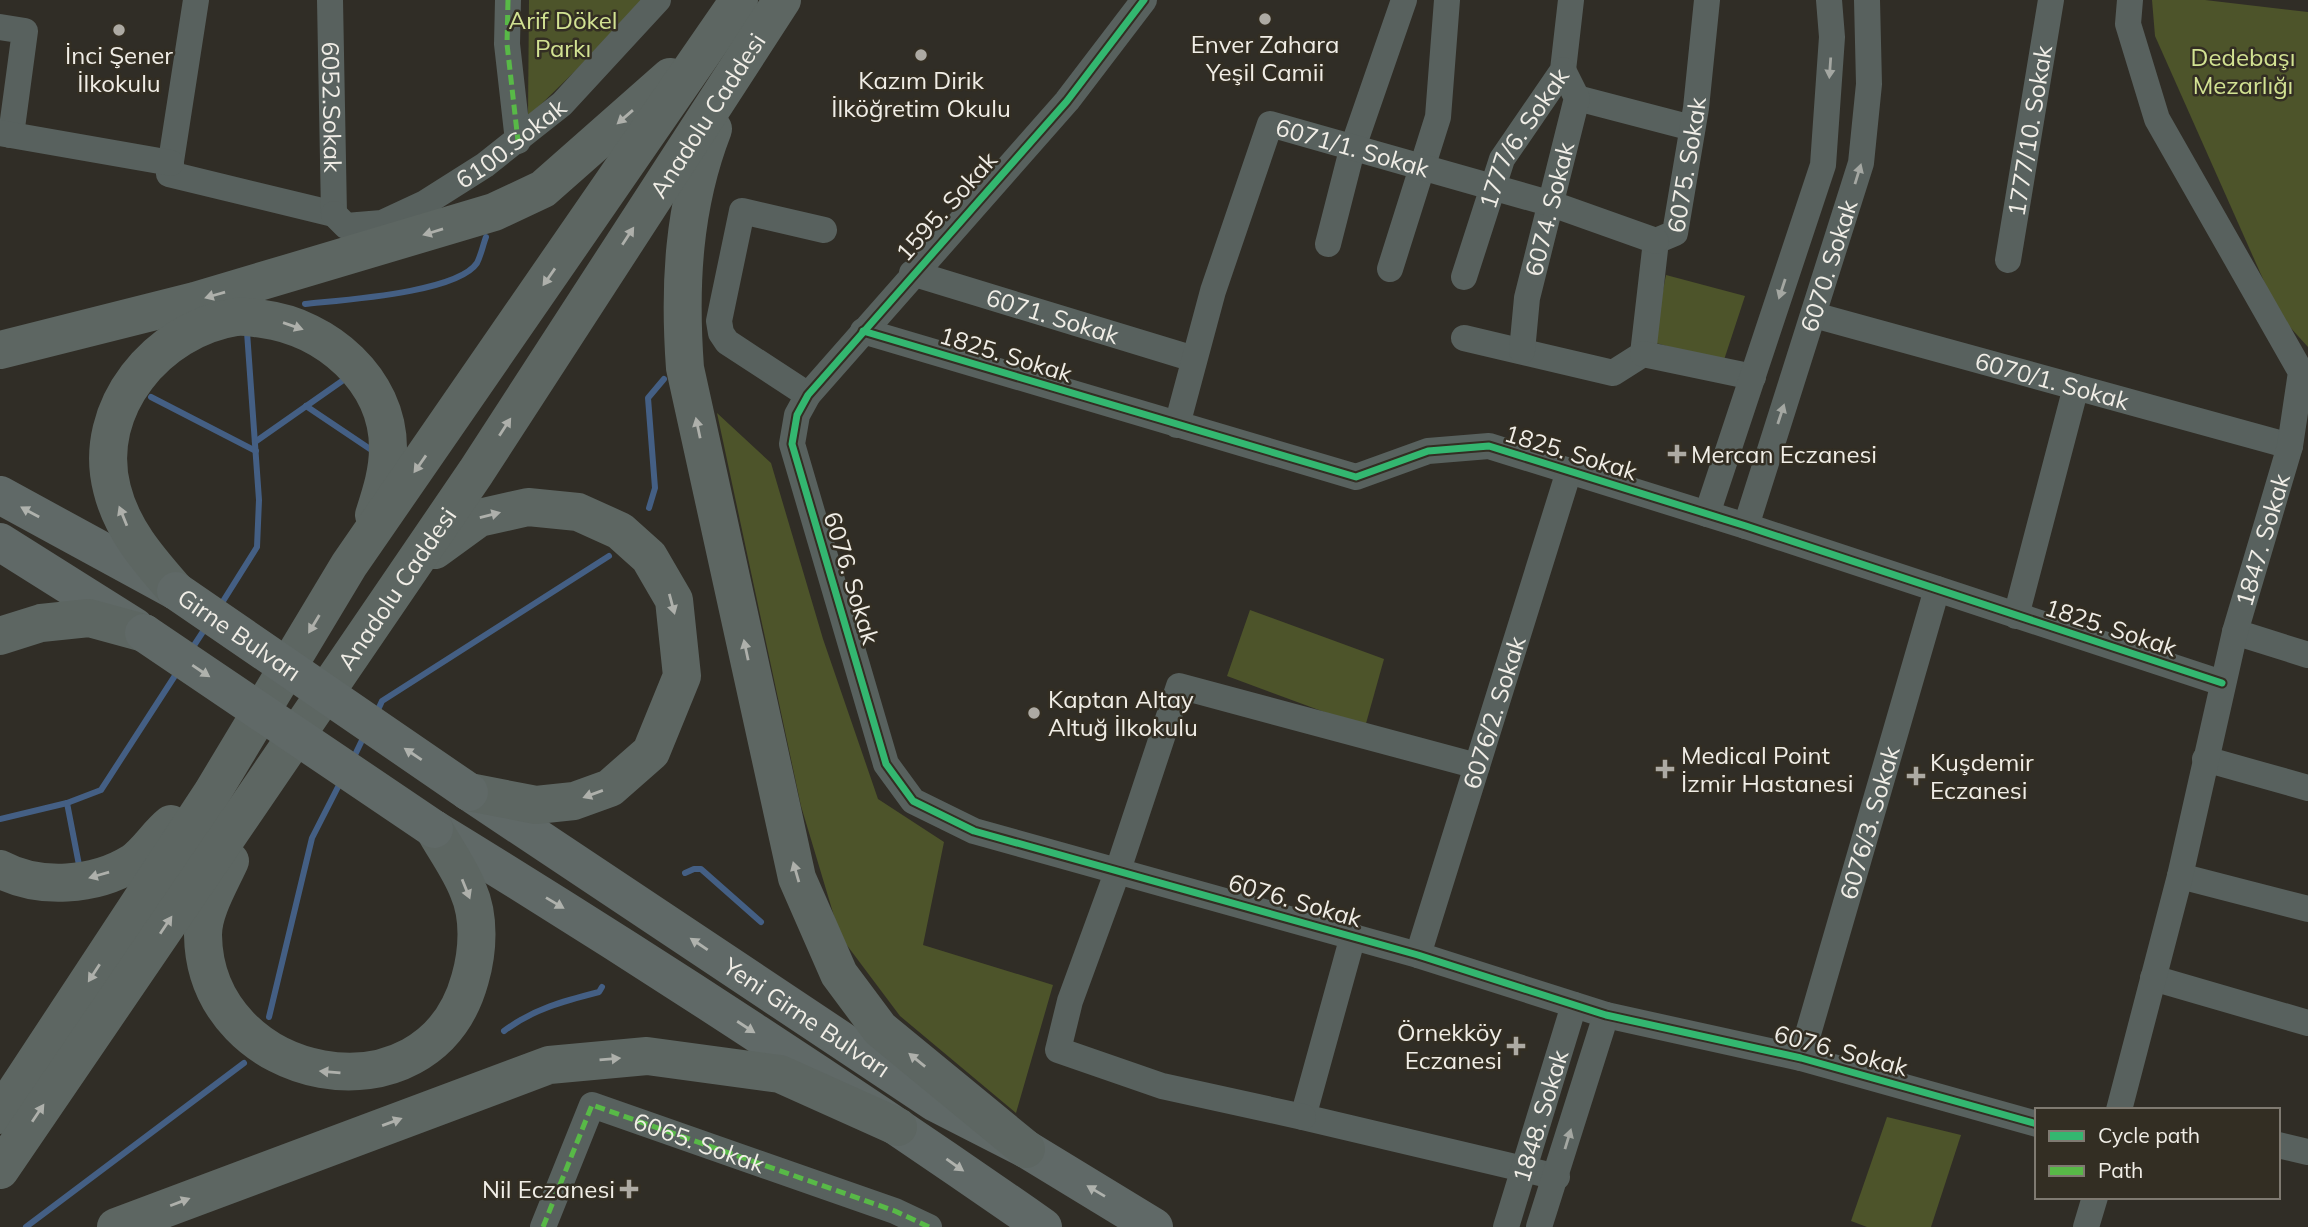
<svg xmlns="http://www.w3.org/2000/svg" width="2308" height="1227" font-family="Mulish,sans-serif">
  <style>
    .green { fill: #4d542a }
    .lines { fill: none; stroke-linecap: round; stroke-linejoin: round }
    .stream { stroke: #445f84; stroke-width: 6 }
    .street { stroke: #58615e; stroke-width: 26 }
    .primary { stroke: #606967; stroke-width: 38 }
    .highway { stroke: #5d6662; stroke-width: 38 }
    .primary-bridge { stroke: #606967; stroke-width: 38 }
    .quiet { stroke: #58b947; stroke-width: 5; stroke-dasharray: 10 5; stroke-linecap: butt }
    .cycleway-casing { stroke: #332e23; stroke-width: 11 }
    .cycleway { stroke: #33b770; stroke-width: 7 }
    .oneway { fill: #a4a7a2 }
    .oneway2 { fill: #aeb0ab }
    .oneway3 { fill: #afb2ad }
    .poi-dot { fill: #adaaa3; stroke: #332e23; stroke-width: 2.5 }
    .labels { text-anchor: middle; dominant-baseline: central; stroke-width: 5; stroke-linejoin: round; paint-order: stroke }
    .park-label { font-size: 24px; fill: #d2e292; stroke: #332e23 }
    .poi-label { font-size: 24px; fill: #f0ede6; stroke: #332e23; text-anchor: start }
    .street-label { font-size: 24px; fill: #f0ede6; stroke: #332e23 }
  </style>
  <rect width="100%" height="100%" fill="#302d26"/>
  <!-- green -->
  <g class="green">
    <polygon points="529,0 648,0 528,117"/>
    <polygon points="2152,0 2205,0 2308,12 2308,347 2279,315 2155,36"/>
    <polygon points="1666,275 1745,296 1723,363 1653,342"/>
    <polygon points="717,413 771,463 823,639 878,799 944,842 923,945 1053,985 1016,1113 900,1016 840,936 801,806"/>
    <polygon points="1250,610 1384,659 1365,727 1227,676"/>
    <polygon points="1887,1117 1961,1135 1931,1227 1867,1227 1851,1221"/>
  </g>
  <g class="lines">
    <!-- stream -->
    <g class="stream">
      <path d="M305 304C341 300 457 293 477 263 481 255 483 245 486 237"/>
      <polyline points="151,397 256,451"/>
      <polyline points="306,406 370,449"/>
      <polyline points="255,442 342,381"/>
      <polyline points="649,508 655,488 648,398 664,379"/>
      <polyline points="220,606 257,547 259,500 247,332"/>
      <polyline points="191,650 206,627"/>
      <polyline points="377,712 382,701 609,556"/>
      <polyline points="353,759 365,734"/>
      <polyline points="67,803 79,865"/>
      <polyline points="0,819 67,803 101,790 178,671"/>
      <polyline points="685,873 694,869 701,869 761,922"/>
      <polyline points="269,1017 312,838 341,781"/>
      <path d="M504 1031C533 1009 564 1001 599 992L602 987"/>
      <polyline points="26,1227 244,1063"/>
    </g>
    <!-- street -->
    <g class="street">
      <polyline points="196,0 169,174 334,214"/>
      <path id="s1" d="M330 0 334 214"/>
      <polyline points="508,0 507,44 518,141"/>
      <polyline points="1144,0 1067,101 808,395 797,415 792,444 886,764 913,801 974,831 1418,955 1606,1015 1801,1058 2037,1124"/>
      <polyline points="0,27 25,31 11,135"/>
      <polyline points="1577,98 1692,128"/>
      <polyline points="0,133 171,163"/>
      <path id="s2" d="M334 214 346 226 382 223 425 203 485 165 562 104 658 0"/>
      <polyline points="1328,244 1352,150 1404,0"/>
      <path id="s3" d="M2008 260 2051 0"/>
      <polyline points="1390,269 1438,117 1447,0"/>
      <path id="s4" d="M912 273 1194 359"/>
      <path id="s5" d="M1464 277 1502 159 1563 70 1571 0"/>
      <path id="s6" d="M1814 315 2290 446"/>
      <polyline points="863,331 1356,477 1428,451 1489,446 1746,526 2222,683"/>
      <path id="s7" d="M1464 338 1613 373 1643 354 1656 241 1675 233 1696 108 1707 0"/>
      <path id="s8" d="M1522 351 1527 298 1577 98 1563 70"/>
      <polyline points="1643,354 1753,377"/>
      <polyline points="808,395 727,342 721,333 719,321 742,211 824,230"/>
      <path id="s9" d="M1177 425 1213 291 1270 124 1552 204 1656 241"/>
      <polyline points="1707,514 1823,165 1832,37 1829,0"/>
      <path id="s10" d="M1746 526 1861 163 1869 84 1867 0"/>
      <polyline points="2016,616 2076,387"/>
      <polyline points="2235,632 2308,655"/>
      <polyline points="2205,759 2308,788"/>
      <polyline points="2180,876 2308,909"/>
      <polyline points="1353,936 1303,1117 1557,1177"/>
      <path id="s11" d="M1418 955 1569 471"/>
      <polyline points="2153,978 2308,1023"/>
      <path id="s12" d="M1801 1058 1937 589"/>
      <path id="s13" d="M2119 1110 2180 876 2235 632 2290 446 2301 372 2157 119 2128 24 2130 0"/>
      <polyline points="1303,1117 1162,1086 1058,1050 1070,1001 1118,870 1179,686 1477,766"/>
      <polyline points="2278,1145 2308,1152"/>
      <path id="s14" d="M543 1227 592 1105 895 1211 929 1227"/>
      <path id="s15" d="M1506 1227 1574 1005"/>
      <polyline points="1539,1227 1606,1015"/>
      <polyline points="2086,1227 2095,1197"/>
    </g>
    <!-- primary -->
    <g class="primary">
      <polyline points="0,495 176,591"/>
      <polyline points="0,542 135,627"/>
      <path id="s16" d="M469 792 934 1102 1026 1149 1154 1227"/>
      <path d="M434 829C641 956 844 1088 1043 1227"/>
    </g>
    <!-- highway -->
    <g class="highway">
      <path d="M713 129C683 206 679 286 685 368L797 878 839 974 880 1029 1026 1149"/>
      <polyline points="0,350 195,301 494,212 543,189 670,77"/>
      <polyline points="435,550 479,518 528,507 578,512 620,531 649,557 674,600 682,676 651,752 610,788 574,801 536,805 469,792"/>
      <path d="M176 591C149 560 122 530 112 489 91 408 158 329 236 317 245 316 254 318 263 319 326 327 388 380 388 448 388 472 381 493 374 515"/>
      <polyline points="0,636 41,623 89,618 144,633"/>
      <path d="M230 861C220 883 203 911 203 935 205 1084 429 1129 470 979 478 951 480 917 468 890 460 869 445 849 434 829"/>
      <path d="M0 869C39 890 95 886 132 863 147 853 157 835 171 824"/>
      <polyline points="0,1115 212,793 349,565 739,0"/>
      <path id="s17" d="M0 1170 476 472 782 0"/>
      <polyline points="116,1227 549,1065 647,1056 780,1074 898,1127"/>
    </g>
    <!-- primary-bridge -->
    <g class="primary-bridge">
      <path id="s18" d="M176 591 469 792"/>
      <polyline points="144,633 434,829"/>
    </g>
    <!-- quiet -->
    <g class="quiet">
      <polyline points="508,0 507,44 518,141"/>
      <polyline points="543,1227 592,1105 895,1211 929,1227"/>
    </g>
    <!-- cycleway casing -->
    <g class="cycleway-casing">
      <g id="cycleway">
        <polyline points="1144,0 1067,101 808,395 797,415 792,444 886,764 913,801 974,831 1418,955 1606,1015 1801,1058 2037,1124"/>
        <polyline points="863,331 1356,477 1428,451 1489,446 1746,526 2222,683"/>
      </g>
    </g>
    <!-- cycleway -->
    <use href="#cycleway" class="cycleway"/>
  </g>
  <!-- one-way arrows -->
  <defs><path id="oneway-solid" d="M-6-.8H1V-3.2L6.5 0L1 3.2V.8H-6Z" transform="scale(1.75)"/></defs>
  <g class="oneway">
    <use href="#oneway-solid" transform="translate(1830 68) rotate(94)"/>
    <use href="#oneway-solid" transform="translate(1858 174) rotate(-73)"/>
    <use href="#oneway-solid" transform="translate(1782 289) rotate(108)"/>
    <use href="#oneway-solid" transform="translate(1781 414) rotate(-72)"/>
    <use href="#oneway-solid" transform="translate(1568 1139) rotate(-73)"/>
  </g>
  <g class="oneway2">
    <use href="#oneway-solid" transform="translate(625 117) rotate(139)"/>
    <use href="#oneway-solid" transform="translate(433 232) rotate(163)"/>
    <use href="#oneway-solid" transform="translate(628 236) rotate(-57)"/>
    <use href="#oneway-solid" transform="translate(549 277) rotate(125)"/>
    <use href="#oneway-solid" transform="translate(215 295) rotate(164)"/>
    <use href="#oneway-solid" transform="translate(293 326) rotate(19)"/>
    <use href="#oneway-solid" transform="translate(505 427) rotate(-57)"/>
    <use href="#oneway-solid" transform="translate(698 428) rotate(-102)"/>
    <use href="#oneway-solid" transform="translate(420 464) rotate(125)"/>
    <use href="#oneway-solid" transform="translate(490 515) rotate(-14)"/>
    <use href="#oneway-solid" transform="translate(123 516) rotate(-112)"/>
    <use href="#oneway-solid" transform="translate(672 604) rotate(75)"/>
    <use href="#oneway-solid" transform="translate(314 624) rotate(121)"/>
    <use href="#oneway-solid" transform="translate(746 650) rotate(-102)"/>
    <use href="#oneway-solid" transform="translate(593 794) rotate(160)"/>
    <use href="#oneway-solid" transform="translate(796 872) rotate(-106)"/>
    <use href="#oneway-solid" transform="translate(99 875) rotate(164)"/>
    <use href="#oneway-solid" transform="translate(466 889) rotate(68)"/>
    <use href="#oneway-solid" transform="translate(166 925) rotate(-56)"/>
    <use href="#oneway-solid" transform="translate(94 973) rotate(123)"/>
    <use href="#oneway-solid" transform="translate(610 1059) rotate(-5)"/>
    <use href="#oneway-solid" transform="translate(917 1060) rotate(-141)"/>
    <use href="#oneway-solid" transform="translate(330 1072) rotate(-175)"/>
    <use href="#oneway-solid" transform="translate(38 1113) rotate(-56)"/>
    <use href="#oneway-solid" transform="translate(392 1122) rotate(-20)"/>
    <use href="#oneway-solid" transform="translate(180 1202) rotate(-21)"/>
  </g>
  <g class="oneway3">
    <use href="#oneway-solid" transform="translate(30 512) rotate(-151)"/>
    <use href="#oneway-solid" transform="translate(201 671) rotate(34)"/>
    <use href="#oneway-solid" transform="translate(413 754) rotate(-146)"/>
    <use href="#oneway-solid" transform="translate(555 903) rotate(31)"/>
    <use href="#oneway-solid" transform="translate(699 944) rotate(-146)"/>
    <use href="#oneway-solid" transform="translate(746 1027) rotate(33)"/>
    <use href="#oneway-solid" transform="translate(955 1165) rotate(35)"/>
    <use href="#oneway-solid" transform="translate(1096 1191) rotate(-149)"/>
  </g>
  <!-- markers -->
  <g class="poi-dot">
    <circle cx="1265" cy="19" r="7"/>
    <circle cx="119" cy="30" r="7"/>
    <circle cx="921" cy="55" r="7"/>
    <path d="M1673.5 443.5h7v7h7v7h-7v7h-7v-7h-7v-7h7z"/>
    <circle cx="1034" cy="713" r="7"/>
    <path d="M1661.5 758.5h7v7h7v7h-7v7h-7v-7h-7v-7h7z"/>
    <path d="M1912.5 765.5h7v7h7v7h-7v7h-7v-7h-7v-7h7z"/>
    <path d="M1512.5 1035.5h7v7h7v7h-7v7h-7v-7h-7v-7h7z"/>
    <path d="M625.5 1178.5h7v7h7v7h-7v7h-7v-7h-7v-7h7z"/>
  </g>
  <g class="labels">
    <!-- park labels -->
    <g class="park-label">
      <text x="563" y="20">Arif Dökel<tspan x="563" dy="28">Parkı</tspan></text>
      <text x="2243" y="57">Dedebaşı<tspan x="2243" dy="28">Mezarlığı</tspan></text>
    </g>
    <!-- poi labels -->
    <g class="poi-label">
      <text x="1265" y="44" text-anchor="middle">Enver Zahara<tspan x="1265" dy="28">Yeşil Camii</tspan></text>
      <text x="119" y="55" text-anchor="middle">İnci Şener<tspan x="119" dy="28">İlkokulu</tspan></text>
      <text x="921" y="80" text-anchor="middle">Kazım Dirik<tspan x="921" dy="28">İlköğretim Okulu</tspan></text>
      <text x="1691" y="454">Mercan Eczanesi</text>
      <text x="1048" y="699">Kaptan Altay<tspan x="1048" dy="28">Altuğ İlkokulu</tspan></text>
      <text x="1681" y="755">Medical Point<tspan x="1681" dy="28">İzmir Hastanesi</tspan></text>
      <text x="1930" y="762">Kuşdemir<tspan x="1930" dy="28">Eczanesi</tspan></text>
      <text x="1502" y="1032" text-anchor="end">Örnekköy<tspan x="1502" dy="28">Eczanesi</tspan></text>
      <text x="615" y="1189" text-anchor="end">Nil Eczanesi</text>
    </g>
    <!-- street labels -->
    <g class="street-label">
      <text stroke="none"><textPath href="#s1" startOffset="107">6052.Sokak</textPath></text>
      <text stroke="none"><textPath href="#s17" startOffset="1270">Anadolu Caddesi</textPath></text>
      <text stroke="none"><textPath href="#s3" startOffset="131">1777/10. Sokak</textPath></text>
      <text stroke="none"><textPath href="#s5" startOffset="152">1777/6. Sokak</textPath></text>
      <text stroke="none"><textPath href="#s2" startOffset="205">6100.Sokak</textPath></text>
      <text stroke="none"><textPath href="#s9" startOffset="401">6071/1. Sokak</textPath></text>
      <text stroke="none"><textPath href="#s7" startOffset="392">6075. Sokak</textPath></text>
      <text transform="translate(946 206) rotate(-48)">1595. Sokak</text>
      <text stroke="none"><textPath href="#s8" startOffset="145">6074. Sokak</textPath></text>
      <text stroke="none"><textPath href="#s10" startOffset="273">6070. Sokak</textPath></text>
      <text stroke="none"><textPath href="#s4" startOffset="147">6071. Sokak</textPath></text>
      <text transform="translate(1006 354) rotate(17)">1825. Sokak</text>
      <text stroke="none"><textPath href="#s6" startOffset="247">6070/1. Sokak</textPath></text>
      <text transform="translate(1571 452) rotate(17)">1825. Sokak</text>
      <text stroke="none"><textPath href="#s13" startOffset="588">1847. Sokak</textPath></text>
      <text transform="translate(852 578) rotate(73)">6076. Sokak</text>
      <text stroke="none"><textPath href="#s17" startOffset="704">Anadolu Caddesi</textPath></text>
      <text transform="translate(2111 627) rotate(18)">1825. Sokak</text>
      <text stroke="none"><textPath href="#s18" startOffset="77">Girne Bulvarı</textPath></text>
      <text stroke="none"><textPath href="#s11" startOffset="254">6076/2. Sokak</textPath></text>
      <text stroke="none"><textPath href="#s12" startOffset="245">6076/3. Sokak</textPath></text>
      <text transform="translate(1295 900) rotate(16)">6076. Sokak</text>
      <text stroke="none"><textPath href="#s16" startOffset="406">Yeni Girne Bulvarı</textPath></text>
      <text transform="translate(1841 1050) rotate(15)">6076. Sokak</text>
      <text stroke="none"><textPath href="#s15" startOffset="116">1848. Sokak</textPath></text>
      <text stroke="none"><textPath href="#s14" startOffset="245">6065. Sokak</textPath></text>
    </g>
  </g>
  <!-- legend -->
  <rect x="2035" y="1108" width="245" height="91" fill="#332e23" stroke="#7f7a71" stroke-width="2"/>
  <rect x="2049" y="1131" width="35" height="10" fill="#33b770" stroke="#7f7a71" stroke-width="2"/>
  <text x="2098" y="1143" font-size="21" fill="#f0ede6">Cycle path</text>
  <rect x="2049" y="1166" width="35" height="10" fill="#58b947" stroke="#7f7a71" stroke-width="2"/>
  <text x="2098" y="1178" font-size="21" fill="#f0ede6">Path</text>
</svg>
